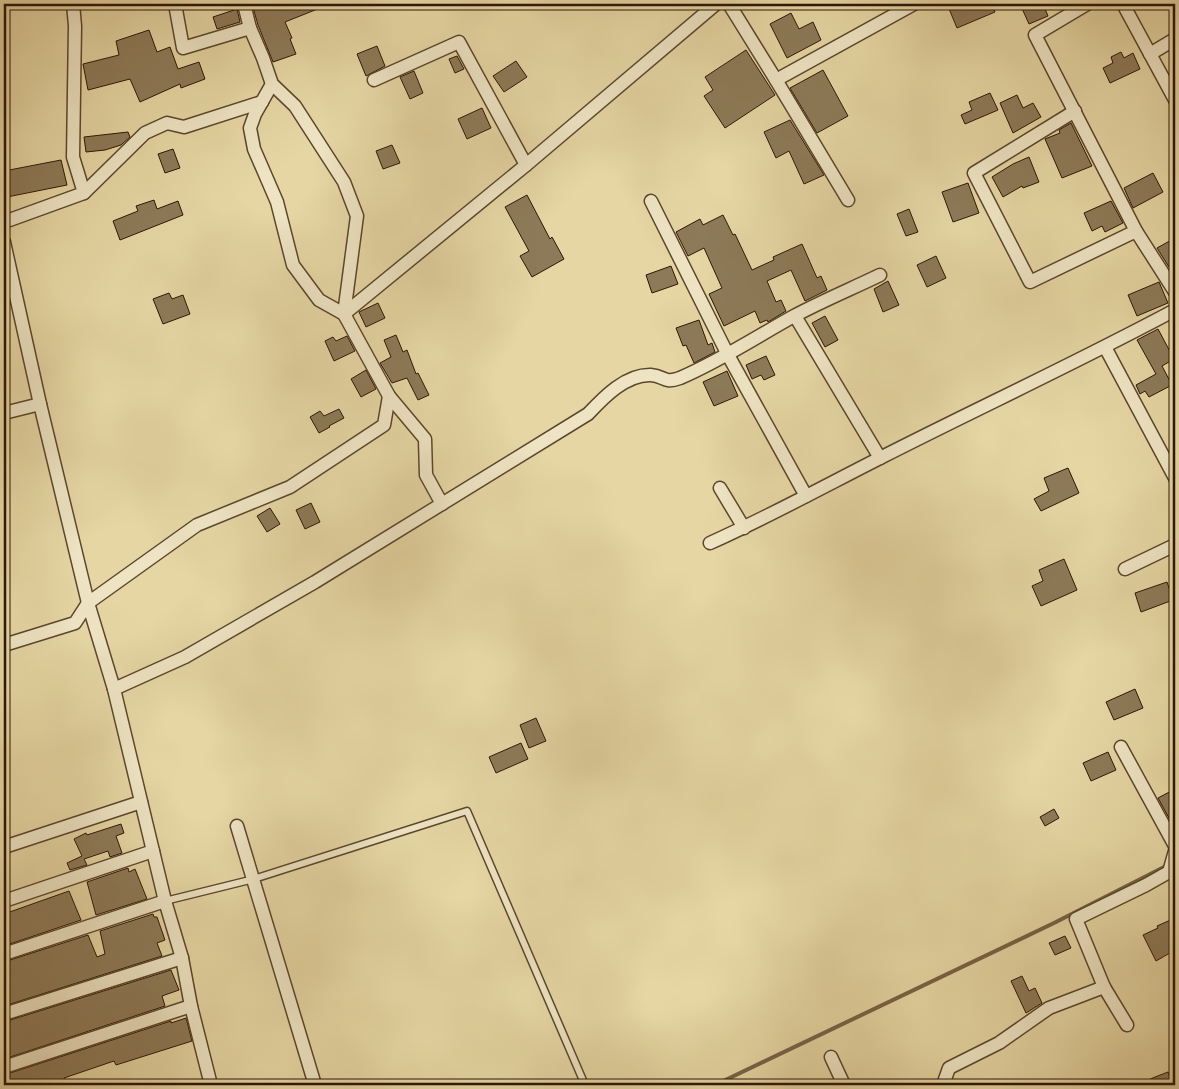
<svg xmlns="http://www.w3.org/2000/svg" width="1179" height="1089" font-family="'Sorts Mill Goudy',serif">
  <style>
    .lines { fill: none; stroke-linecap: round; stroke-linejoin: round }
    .stream { stroke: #776244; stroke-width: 4 }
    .building { fill: #8d7a58; stroke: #2e1606 }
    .lane-casing { stroke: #5c462d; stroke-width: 9 }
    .street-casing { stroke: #5c462d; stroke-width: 15 }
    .lane { stroke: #eee4c3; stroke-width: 6 }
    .street { stroke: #eee4c3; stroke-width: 12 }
  </style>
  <rect width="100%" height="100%" fill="#e5d6a3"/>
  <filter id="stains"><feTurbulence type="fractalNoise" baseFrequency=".004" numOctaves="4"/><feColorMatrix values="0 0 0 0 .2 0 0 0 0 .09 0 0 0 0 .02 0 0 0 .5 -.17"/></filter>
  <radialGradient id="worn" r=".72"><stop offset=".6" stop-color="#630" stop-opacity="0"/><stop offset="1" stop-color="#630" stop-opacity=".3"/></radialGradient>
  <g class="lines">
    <!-- stream -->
    <polyline class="stream" points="715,1085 1054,923 1168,865"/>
  </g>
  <!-- building -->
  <g class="building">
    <polygon points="252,4 330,4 285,22 292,38 290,39 296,54 273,62 258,25"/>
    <polygon points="947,4 992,4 995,12 957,28"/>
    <polygon points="1020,4 1043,4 1048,16 1029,24"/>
    <polygon points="237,9 240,22 217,29 213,17"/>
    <polygon points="791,13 799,29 813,22 821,40 787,58 770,24"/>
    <polygon points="149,30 157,52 170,47 178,69 199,62 205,79 181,88 180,84 140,102 130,79 88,90 83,64 119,55 116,41"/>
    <polygon points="377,46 385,66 366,76 357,54"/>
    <polygon points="746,50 775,95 725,128 704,96 713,90 705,77"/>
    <polygon points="1121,52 1124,58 1133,53 1140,69 1110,83 1103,68 1113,63 1111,57"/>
    <polygon points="457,56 464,69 455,73 449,59"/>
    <polygon points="516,61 527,77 504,92 493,76"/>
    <polygon points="823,70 848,116 817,133 790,88"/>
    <polygon points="414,71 423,93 410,99 400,77"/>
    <polygon points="990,93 998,110 965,124 961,115 972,110 969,102"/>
    <polygon points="1017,95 1023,108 1033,103 1041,117 1013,133 1000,103"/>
    <polygon points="482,108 491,128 467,139 458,119"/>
    <polygon points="790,120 824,175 804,184 789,151 776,158 764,132"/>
    <polygon points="1071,123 1092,166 1062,178 1045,139 1060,133 1059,130"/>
    <polygon points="128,132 130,137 121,145 105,150 86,152 84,137"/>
    <polygon points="392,145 400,163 383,169 376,151"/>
    <polygon points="173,149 180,168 165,173 158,154"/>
    <polygon points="1029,157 1039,182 1023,188 1022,186 1003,197 992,177 1013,164"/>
    <polygon points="61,160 67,185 7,197 4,171"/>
    <polygon points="1153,173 1163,192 1133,208 1124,188"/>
    <polygon points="968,183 979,213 953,222 942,192"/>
    <polygon points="527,195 550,239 552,237 564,259 532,277 520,256 529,251 505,207"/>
    <polygon points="154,200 157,209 178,201 183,215 120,240 113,221 138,211 136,206"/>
    <polygon points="1111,201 1123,223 1105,232 1102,226 1092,231 1084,213"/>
    <polygon points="909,209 918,232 906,236 897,214"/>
    <polygon points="723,215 733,235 735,234 752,270 774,260 773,257 802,244 817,278 821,276 827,290 805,301 791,270 767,281 776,302 781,300 786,311 768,322 767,320 760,323 755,311 724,326 709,294 722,288 704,248 688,256 676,232 700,219 703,225"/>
    <polygon points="1175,238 1175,264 1169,267 1157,248"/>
    <polygon points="936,256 946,278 927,287 917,265"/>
    <polygon points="671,266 678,284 652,293 646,275"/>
    <polygon points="888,281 899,305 883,312 874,289"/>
    <polygon points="1159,282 1168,303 1137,316 1128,295"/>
    <polygon points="169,293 172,299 183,295 190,314 163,324 153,299"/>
    <polygon points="378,303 385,318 366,327 359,312"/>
    <polygon points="825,316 838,340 825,347 812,323"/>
    <polygon points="699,320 708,345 712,343 715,352 694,363 686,345 683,346 676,328"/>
    <polygon points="1158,329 1174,359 1162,366 1172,385 1149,397 1145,391 1140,394 1136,385 1156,374 1137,340"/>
    <polygon points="396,335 403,352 407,350 416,374 418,373 429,395 418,400 407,378 392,383 380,363 391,357 384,340"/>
    <polygon points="347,336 355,351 334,361 325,341 333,337 336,341"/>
    <polygon points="766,356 775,375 764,380 761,375 752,379 746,365"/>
    <polygon points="366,370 376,389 361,397 351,379"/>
    <polygon points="727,371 738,396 714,406 703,382"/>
    <polygon points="339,409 344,418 329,426 330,427 319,433 310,417 320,411 324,416"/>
    <polygon points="1068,468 1079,493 1041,511 1034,499 1049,491 1044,478"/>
    <polygon points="311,503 320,522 305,529 296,510"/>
    <polygon points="270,508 280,524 267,532 257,516"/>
    <polygon points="1064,559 1077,590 1041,606 1032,586 1043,581 1039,570"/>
    <polygon points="1167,582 1173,600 1141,612 1135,593"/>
    <polygon points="1135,689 1143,708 1114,720 1106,702"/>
    <polygon points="536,718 546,741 529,748 520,725"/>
    <polygon points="521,743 528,759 496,773 489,757"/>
    <polygon points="1108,752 1116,770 1091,781 1083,763"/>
    <polygon points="1175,789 1175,829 1158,798"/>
    <polygon points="1054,809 1059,818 1045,826 1040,817"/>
    <polygon points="121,824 124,833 116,836 122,853 110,857 108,851 84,859 87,865 70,870 67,863 82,856 74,839 86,833 87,835"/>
    <polygon points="128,868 129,872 135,869 147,899 96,915 87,882"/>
    <polygon points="69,891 81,920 4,946 4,914"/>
    <polygon points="153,914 154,917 157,917 165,940 157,943 162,956 4,1006 4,962 88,935 97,957 105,954 100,931"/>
    <polygon points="1175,918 1175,950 1156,961 1143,935 1158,928 1157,926"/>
    <polygon points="1065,936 1071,948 1055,955 1049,943"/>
    <polygon points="171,970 179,990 162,996 165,1006 4,1059 4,1022"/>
    <polygon points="1022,976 1029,991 1035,988 1042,1003 1026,1013 1011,981"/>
    <polygon points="186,1018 192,1041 116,1065 114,1061 64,1078 65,1080 51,1085 4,1085 4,1075 171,1021 171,1023"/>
    <polygon points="1168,1072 1173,1085 1137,1085 1155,1077"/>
  </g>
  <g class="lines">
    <!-- lane casing -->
    <g class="lane-casing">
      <polyline id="lane" points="165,901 254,879 467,811 585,1085"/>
    </g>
    <!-- street casing -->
    <g class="street-casing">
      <g id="street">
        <polyline points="73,4 75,26 73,157 84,193"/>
        <polyline points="175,4 183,48 250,28"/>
        <polyline points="244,4 250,28 263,58 272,84 295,106 344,182 357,216 344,314 389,396 425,439 426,475 442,504"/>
        <polyline points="729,4 776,80 848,200"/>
        <polyline points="1087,4 1035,35 1136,231 1175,292"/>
        <polyline points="1123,4 1175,100"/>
        <polyline points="1150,54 1175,39"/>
        <polyline points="374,80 459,42 526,165"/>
        <polyline points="776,80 914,4"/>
        <polyline points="272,84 255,114 250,128 254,149 277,202 293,265 319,300 344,314 526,165 716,4"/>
        <polyline points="1075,111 974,173 1030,282 1136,231"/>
        <polyline points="651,201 728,355 806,496"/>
        <polyline points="4,222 84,193 145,133 167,123 184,127 262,102"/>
        <polyline points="4,242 40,404 88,603 114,689 165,901 182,958 191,1006 211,1085"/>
        <polyline points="795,316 880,458"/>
        <polyline points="1105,347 1175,478"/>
        <polyline points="4,413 40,404"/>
        <polyline points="720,488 744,528"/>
        <path d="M710 543C768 517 823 487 880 458 978 408 1078 362 1175 310"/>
        <polyline points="1125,569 1175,545"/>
        <polyline points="4,645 75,623 88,603 197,525 290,487 384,425 389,396"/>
        <path d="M114 689 185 657 315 582 588 414C604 397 626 374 651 375 665 376 663 384 680 378 720 361 756 337 794 316 822 301 851 289 880 275"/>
        <polyline points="1121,747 1175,846"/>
        <polyline points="237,826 315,1085"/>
        <polyline points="4,847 141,802"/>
        <polyline points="4,901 153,851"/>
        <polyline points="4,954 165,901"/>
        <polyline points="4,1014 182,958"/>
        <polyline points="1127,1025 1104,987 1076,919 1146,885 1169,872 1175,851"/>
        <polyline points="831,1057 844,1085"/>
        <polyline points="4,1067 191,1006"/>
        <polyline points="945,1085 944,1082 949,1068 999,1043 1049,1008 1104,987"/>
      </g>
    </g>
    <!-- lane -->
    <use href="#lane" class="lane"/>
    <!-- street -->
    <use href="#street" class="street"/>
  </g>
  <!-- margin -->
  <rect width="1179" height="1089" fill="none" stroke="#e5d6a3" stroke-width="20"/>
  <rect x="5" y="5" width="1169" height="1079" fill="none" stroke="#2e1606" stroke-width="2.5"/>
  <rect x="10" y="10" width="1159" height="1069" fill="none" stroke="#2e1606"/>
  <rect width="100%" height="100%" filter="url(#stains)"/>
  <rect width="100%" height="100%" fill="url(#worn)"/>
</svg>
